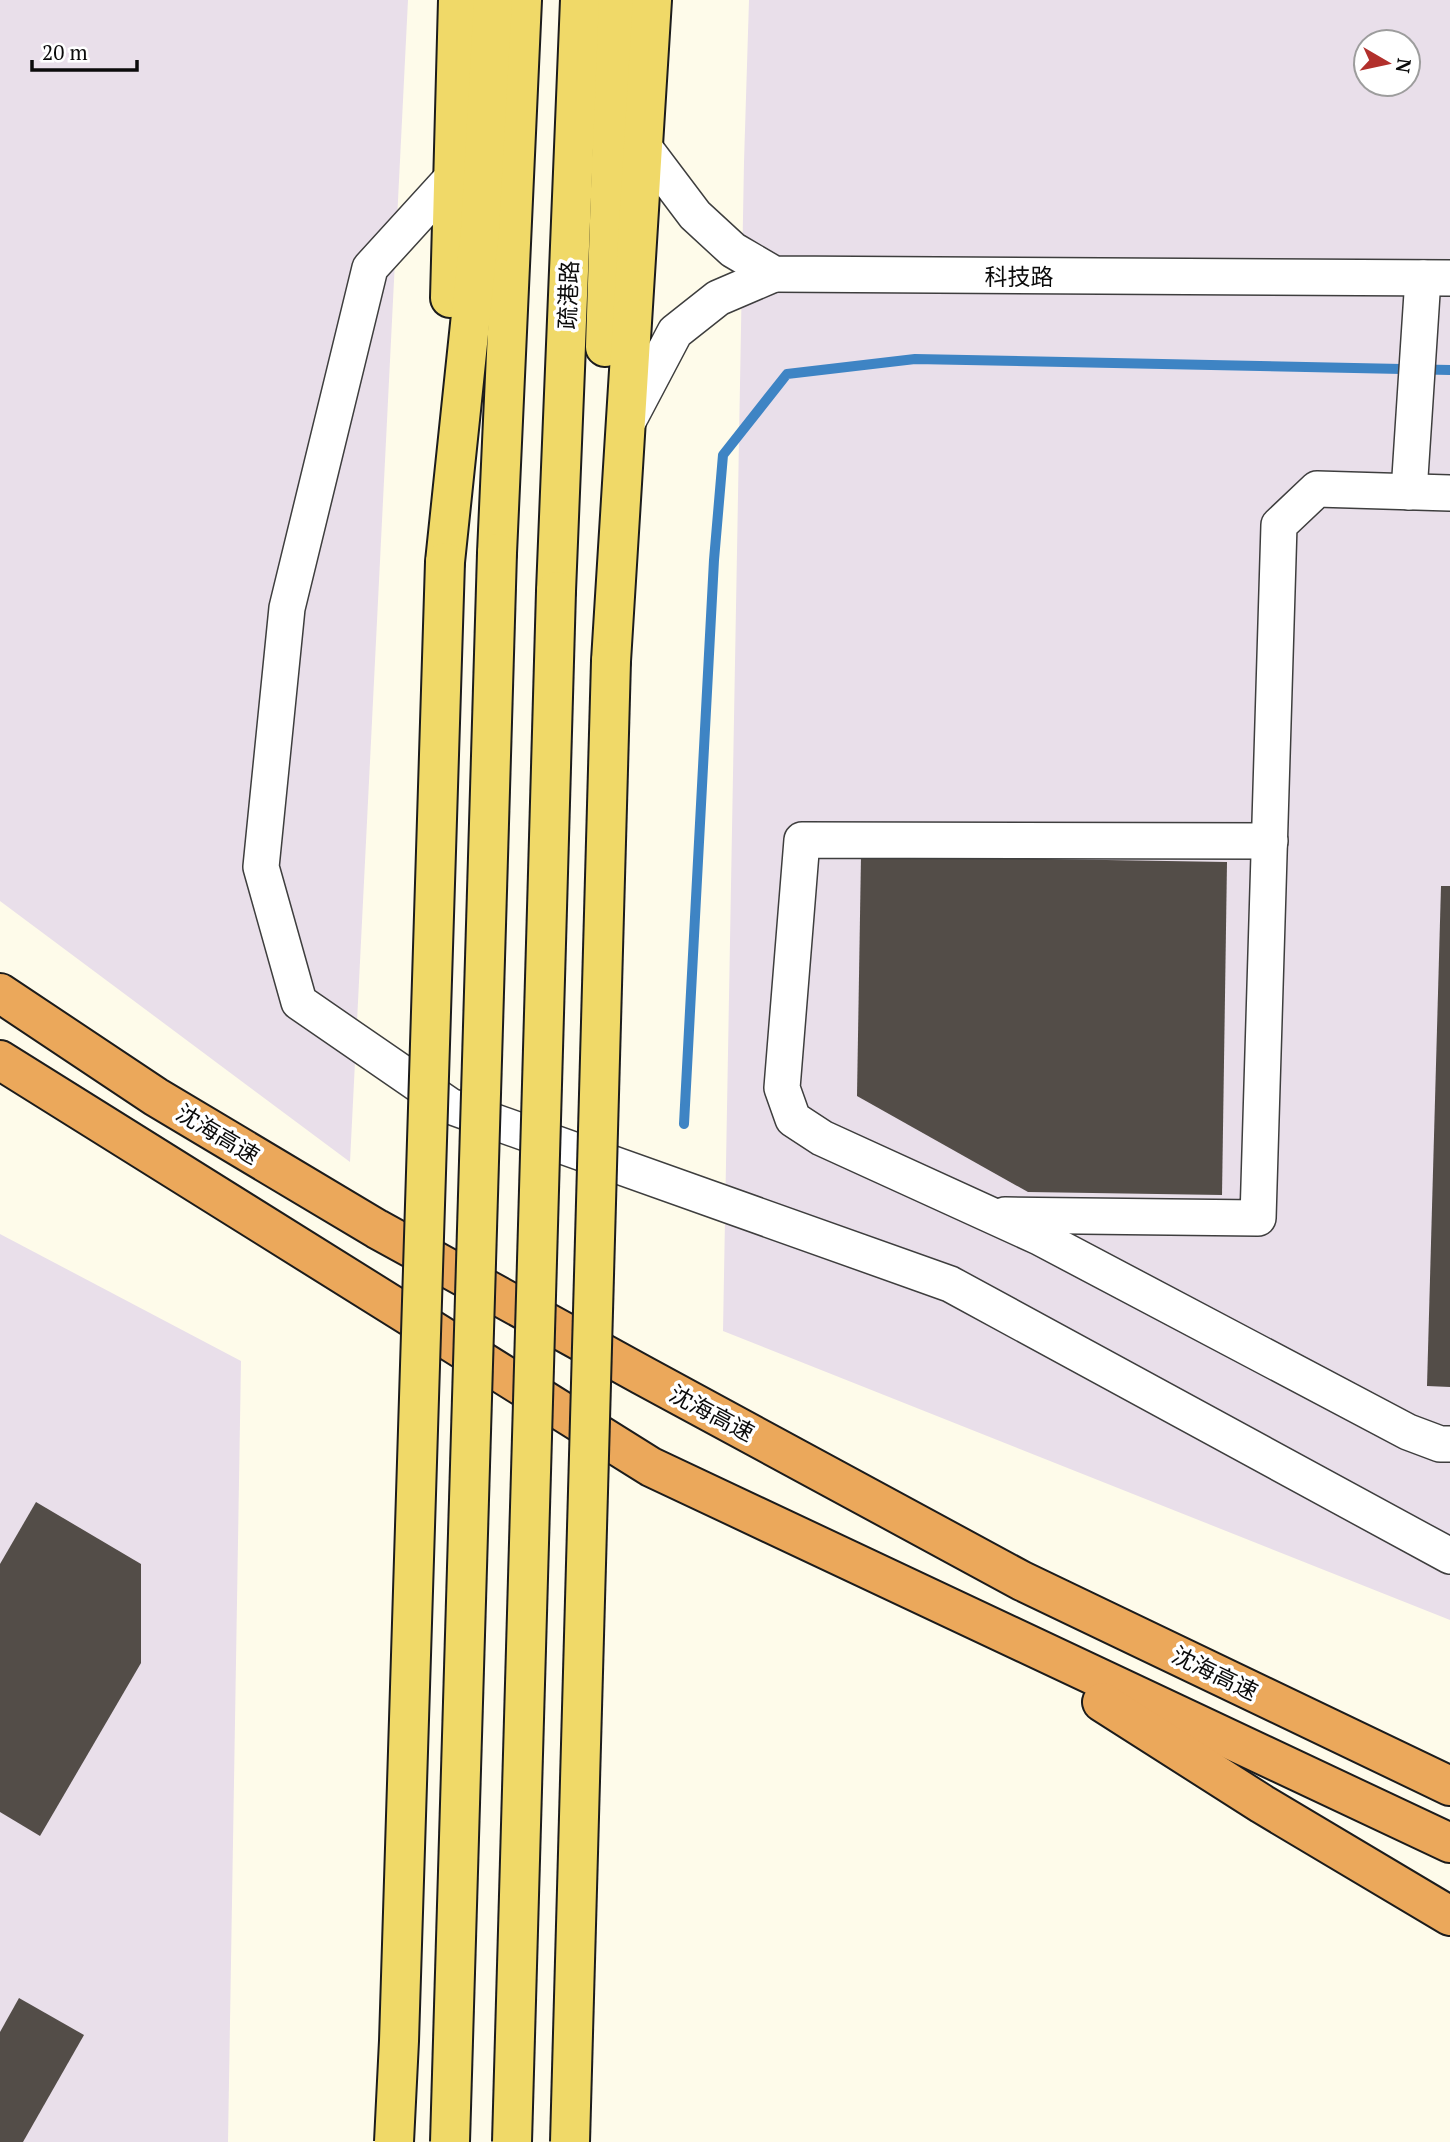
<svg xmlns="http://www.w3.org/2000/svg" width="1450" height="2142" font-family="'PT Serif','Noto Sans SC',serif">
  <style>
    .industrial { fill: #e9dfea; fill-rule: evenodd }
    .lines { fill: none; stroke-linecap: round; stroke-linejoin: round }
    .stream { stroke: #3e84c4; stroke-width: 10 }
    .building { fill: #534d48 }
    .minor-casing { stroke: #3e3e3e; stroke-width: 38 }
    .major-casing { stroke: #1c1c1c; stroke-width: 42 }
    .highway-casing { stroke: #1c1c1c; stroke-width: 42 }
    .minor { stroke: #fff; stroke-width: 35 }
    .major { stroke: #f0d968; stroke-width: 38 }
    .highway { stroke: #eba85b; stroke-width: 38 }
    .major-bridge-casing { stroke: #1c1c1c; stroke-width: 42; stroke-linecap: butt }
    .major-bridge { stroke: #f0d968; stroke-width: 38 }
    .labels { text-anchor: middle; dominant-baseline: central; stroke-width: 7; stroke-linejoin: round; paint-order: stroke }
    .street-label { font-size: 23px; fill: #0b0b0b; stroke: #fff }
  </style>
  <rect width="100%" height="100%" fill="#fefbea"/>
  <!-- industrial -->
  <g class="industrial">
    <polygon points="0,0 408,0 350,1162 0,901"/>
    <path d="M749 0H1450V1620L723 1331 744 162ZM1366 42H1408V84H1366Z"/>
    <polygon points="0,1234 241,1361 228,2142 0,2142"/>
  </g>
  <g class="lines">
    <!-- stream -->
    <polyline class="stream" points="684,1124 714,560 723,455 787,374 915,359 1450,370"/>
  </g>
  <!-- building -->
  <g class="building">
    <polygon points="861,856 1227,862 1222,1195 1028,1192 857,1096"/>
    <polygon points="1441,886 1450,886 1450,1387 1427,1386"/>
    <polygon points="36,1502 141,1564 141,1663 40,1836 0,1812 0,1564"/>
    <polygon points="19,1998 84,2035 23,2142 0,2142 0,2032"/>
  </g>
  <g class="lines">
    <!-- minor casing -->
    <g class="minor-casing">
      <g id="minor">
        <polyline points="643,146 695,215 733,250 774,274 1450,278"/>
        <polyline points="452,178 370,268 287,608 261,867 299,1002 450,1106 950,1284 1450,1556"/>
        <polyline points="626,425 675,332 718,298 774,274"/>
        <polyline points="1409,492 1423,278"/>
        <polyline points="1270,841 802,840 782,1088 793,1119 822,1138 1039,1237 1408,1432 1440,1444 1450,1444"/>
        <polyline points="1005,1215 1258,1218 1279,525 1317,489 1450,493"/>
      </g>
    </g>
    <!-- major casing -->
    <g class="major-casing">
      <g id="major">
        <polyline points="450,298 458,0"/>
        <polyline points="605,347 616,0"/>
        <polyline points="497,553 522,0"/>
        <polyline points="445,562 480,229 493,0"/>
        <polyline points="556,591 580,0"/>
        <polyline points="611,661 652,0"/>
      </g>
    </g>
    <!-- highway casing -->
    <g class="highway-casing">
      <g id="highway">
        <polyline points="0,993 156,1097 377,1229 642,1375 1022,1581 1450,1786"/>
        <polyline points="0,1060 651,1467 1450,1843"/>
        <polyline points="1102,1702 1262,1804 1450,1916"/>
      </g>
    </g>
    <!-- minor -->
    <use href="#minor" class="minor"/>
    <!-- major -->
    <use href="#major" class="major"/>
    <!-- highway -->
    <use href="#highway" class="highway"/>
    <!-- major-bridge casing -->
    <g class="major-bridge-casing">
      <g id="major-bridge">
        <polyline points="394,2142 399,2041 445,562"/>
        <polyline points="450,2142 497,553"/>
        <polyline points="512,2142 556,591"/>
        <polyline points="570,2142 611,661"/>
      </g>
    </g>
    <!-- major-bridge -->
    <use href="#major-bridge" class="major-bridge"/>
  </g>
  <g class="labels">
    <!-- street labels -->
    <g class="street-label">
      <text x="1019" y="276">科技路</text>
      <text transform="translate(568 295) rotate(-88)">疏港路</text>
      <text transform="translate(218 1134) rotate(31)">沈海高速</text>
      <text transform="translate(712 1413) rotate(28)">沈海高速</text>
      <text transform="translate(1215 1673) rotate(26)">沈海高速</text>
    </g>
  </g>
  <!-- north arrow -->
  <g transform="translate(1387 63) rotate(99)"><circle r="33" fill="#ffffff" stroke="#9d9d9d" stroke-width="2"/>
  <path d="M0-5L12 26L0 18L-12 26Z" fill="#b2302c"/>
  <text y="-10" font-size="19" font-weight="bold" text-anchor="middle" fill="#0b0b0b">N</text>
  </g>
  <!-- scale -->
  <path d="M32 60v10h105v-10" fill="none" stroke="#0b0b0b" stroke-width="3.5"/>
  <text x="42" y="60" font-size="21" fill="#0b0b0b" stroke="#ffffff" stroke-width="5" paint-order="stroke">20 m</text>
</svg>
